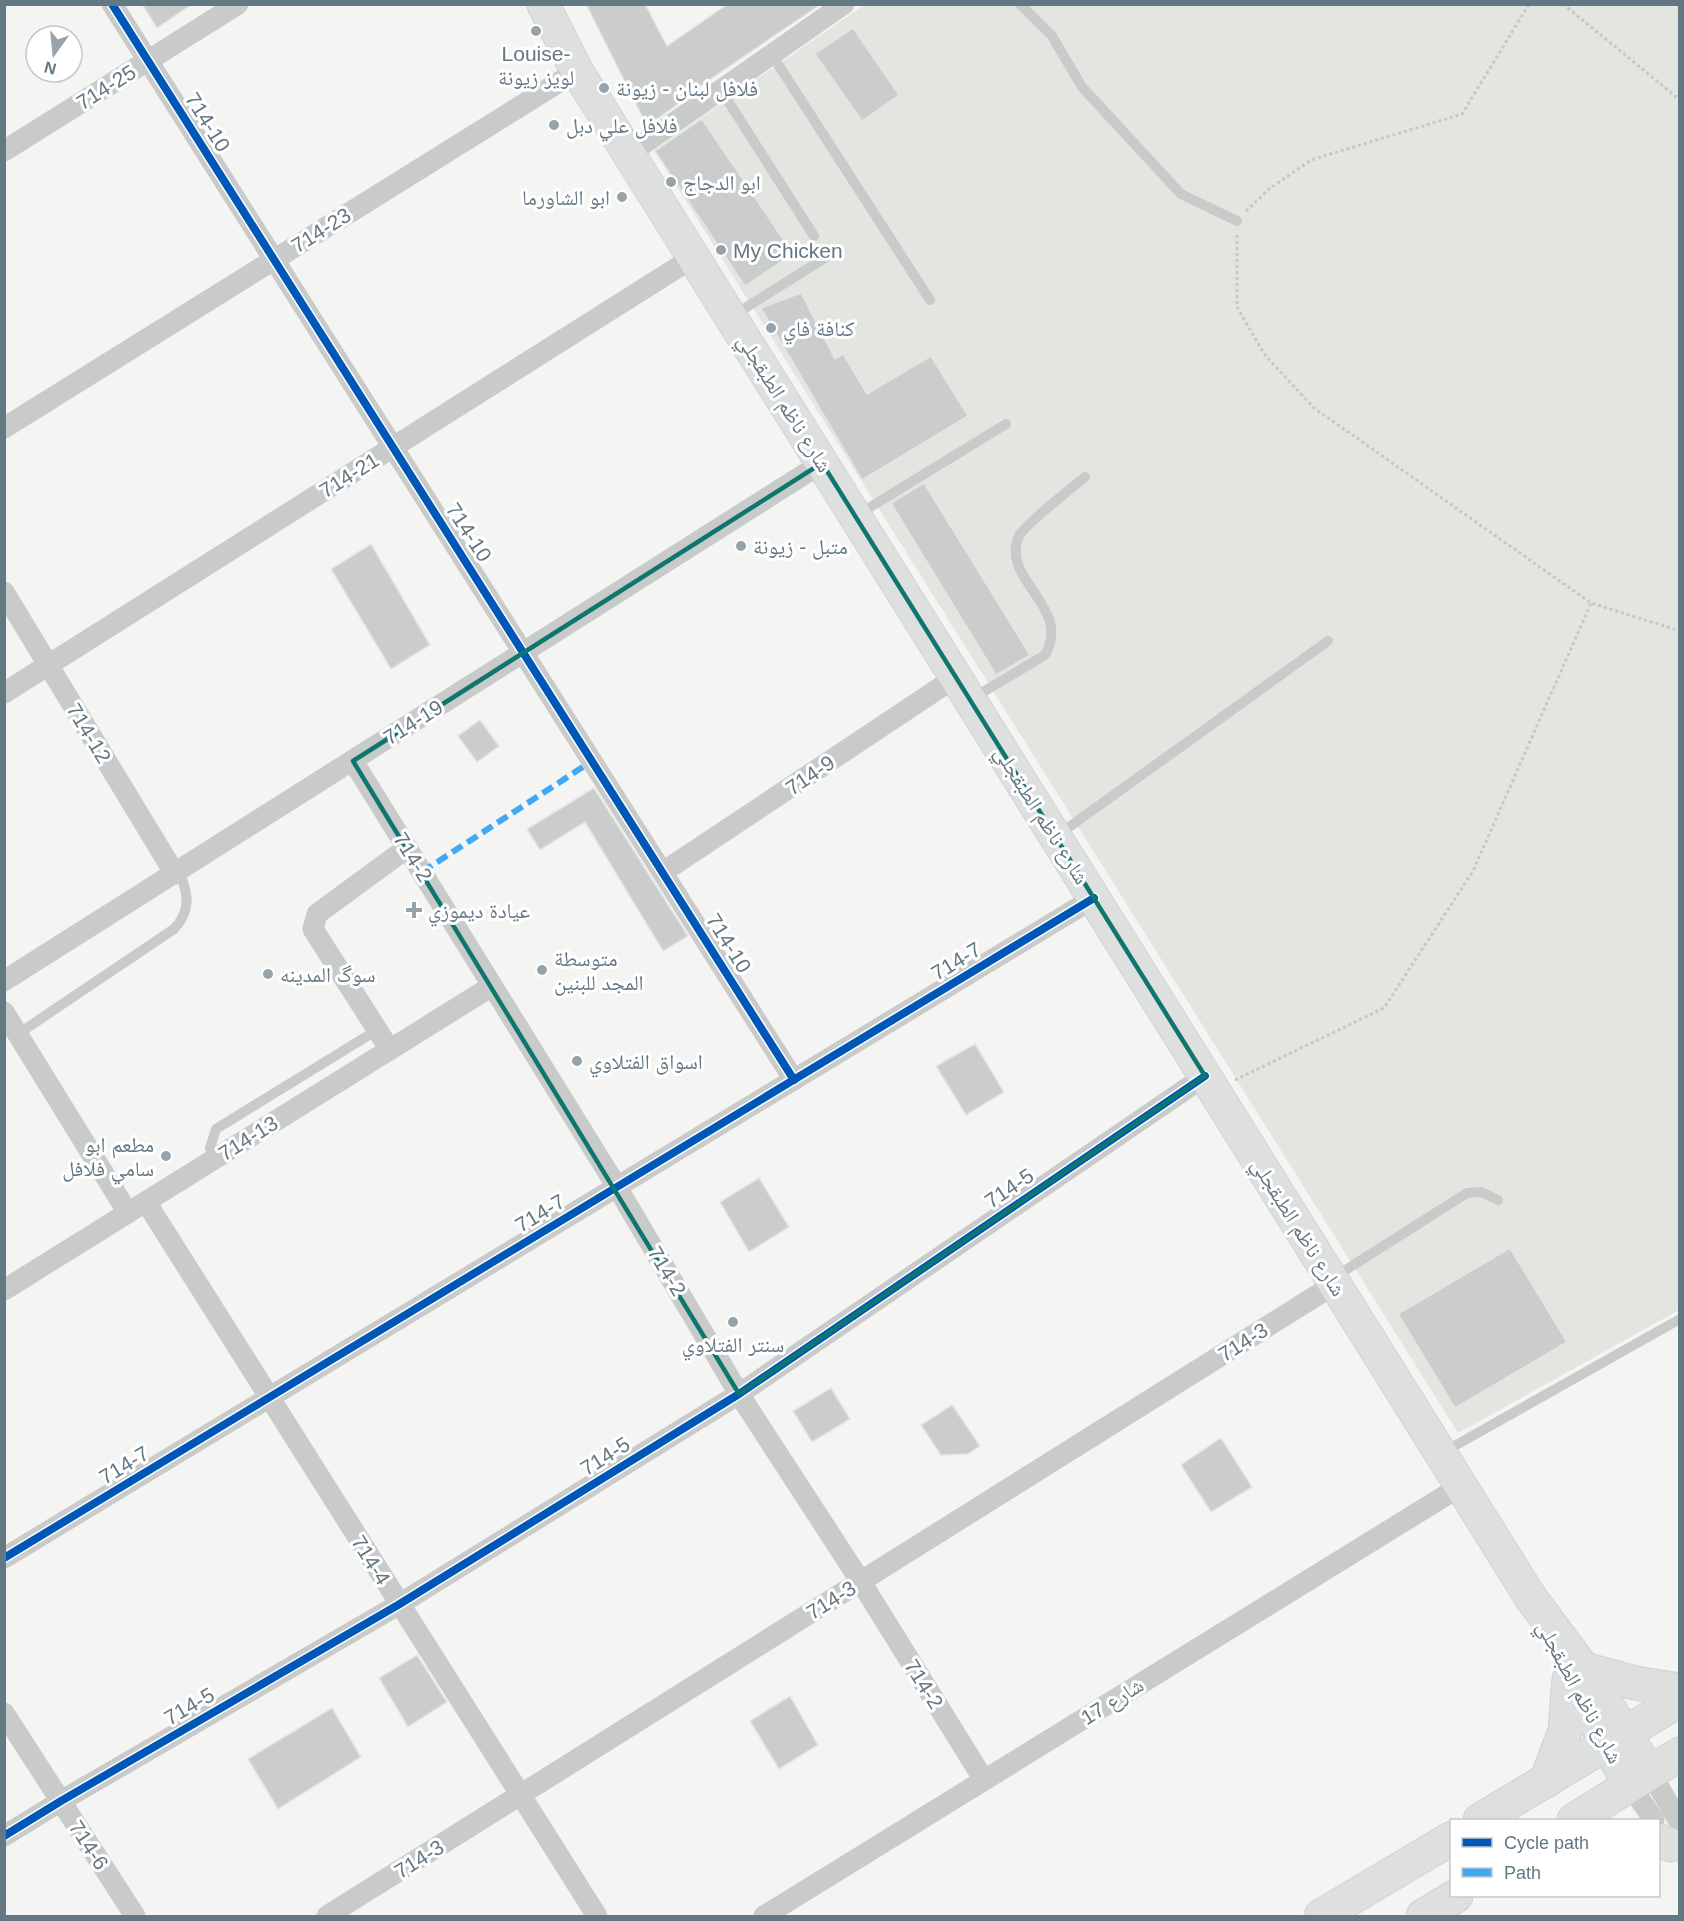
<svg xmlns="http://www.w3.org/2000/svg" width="1684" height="1921" font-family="Helvetica,'Noto Naskh Arabic',sans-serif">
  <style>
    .green { fill: #e3e6e0 }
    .building { fill: #cbcdcd; stroke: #e4e4e2; stroke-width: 1.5 }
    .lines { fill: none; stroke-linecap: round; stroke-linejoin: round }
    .secondary-casing { stroke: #d1d2d3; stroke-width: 34 }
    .primary-casing { stroke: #d0d1d1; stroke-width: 35 }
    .path { stroke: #c5c7c8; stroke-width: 3; stroke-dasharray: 3 3; stroke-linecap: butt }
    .lane { stroke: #c9caca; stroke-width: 10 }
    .street { stroke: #c9caca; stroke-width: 21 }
    .secondary { stroke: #dedfdf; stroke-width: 32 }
    .primary { stroke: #dedfdf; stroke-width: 33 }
    .quiet { stroke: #3fa9f5; stroke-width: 6; stroke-dasharray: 12 6; stroke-linecap: butt }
    .cycleway-casing { stroke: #fff; stroke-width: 11 }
    .cycleway { stroke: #0057b8; stroke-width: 8 }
    .marked { fill: none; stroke: #0f766e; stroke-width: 4.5; stroke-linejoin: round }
    .poi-dot { fill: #96a3aa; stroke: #fff; stroke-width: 2 }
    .labels { text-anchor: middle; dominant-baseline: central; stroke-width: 6; stroke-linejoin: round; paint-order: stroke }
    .poi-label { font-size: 21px; fill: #647883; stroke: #fff; text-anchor: start }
    .street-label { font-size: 21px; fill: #647883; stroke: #fff }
  </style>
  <rect width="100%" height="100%" fill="#f4f4f3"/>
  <!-- green -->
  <polygon class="green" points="864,5 1679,5 1679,1310 1458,1433 654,150"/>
  <!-- building -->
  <g class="building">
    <polygon points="142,4 192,4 157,28"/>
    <polygon points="586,4 645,4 667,46 728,4 821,4 686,96 688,97 647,126"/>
    <polygon points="853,28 899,95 862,121 815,54"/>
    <polygon points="702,119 793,254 745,286 655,151"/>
    <polygon points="801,293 835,359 843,354 867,394 931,356 968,416 862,480 761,308"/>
    <polygon points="924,483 1030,655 996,675 891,503"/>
    <polygon points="371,544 430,645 391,669 331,569"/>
    <polygon points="480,720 499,746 477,762 458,736"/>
    <polygon points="594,788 688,936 663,951 585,822 540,850 527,829"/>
    <polygon points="975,1044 1004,1092 966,1115 936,1066"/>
    <polygon points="759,1178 789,1227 749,1252 720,1202"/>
    <polygon points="1510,1248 1567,1342 1455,1408 1398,1314"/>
    <polygon points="831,1388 850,1419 812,1442 793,1411"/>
    <polygon points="952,1405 980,1446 968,1454 941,1455 921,1425"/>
    <polygon points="1221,1438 1252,1487 1211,1512 1181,1465"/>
    <polygon points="417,1655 447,1702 408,1727 379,1678"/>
    <polygon points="790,1696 818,1745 779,1769 750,1721"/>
    <polygon points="332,1708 361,1757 278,1809 248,1759"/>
  </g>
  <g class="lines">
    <!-- secondary casing -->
    <g class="secondary-casing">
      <g id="secondary">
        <polyline points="543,4 577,71 1531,1598 1584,1669 1650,1772"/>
        <polyline points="1594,1722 1630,1785"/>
      </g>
    </g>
    <!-- primary casing -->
    <g class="primary-casing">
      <g id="primary">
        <polyline points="1584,1669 1635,1683 1680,1690"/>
        <polyline points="1546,1781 1565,1731 1569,1679"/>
        <polyline points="1480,1820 1680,1700"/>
        <polyline points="1574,1820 1680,1754"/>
        <polyline points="1658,1840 1671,1845"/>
        <polyline points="1321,1916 1452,1838"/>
        <polyline points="1423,1916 1456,1896"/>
      </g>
    </g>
    <!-- path -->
    <g class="path">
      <polyline points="1563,4 1680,100"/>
      <polyline points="1246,211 1269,189 1311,160 1462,114 1529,4"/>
      <polyline points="1237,235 1237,307 1265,355 1314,408 1591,603 1680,631"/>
      <polyline points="1235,1080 1384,1008 1473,871 1591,603"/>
    </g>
    <!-- lane -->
    <g class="lane">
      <polyline points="1020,4 1052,36 1082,87 1181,194 1237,221"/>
      <polyline points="772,55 930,300"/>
      <polyline points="721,90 814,236"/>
      <polyline points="734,315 828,256"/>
      <polyline points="859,514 1006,424"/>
      <path d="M973 698 1045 655C1073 607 999 579 1019 536 1025 524 1072 488 1085 477"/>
      <polyline points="1058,835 1328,641"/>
      <path d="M18 1034 174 929C192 910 188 893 179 871"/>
      <polyline points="216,1158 210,1148 216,1129 377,1030"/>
      <polyline points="1333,1278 1467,1193 1481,1192 1498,1200"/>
      <polyline points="1442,1453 1680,1319"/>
    </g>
    <!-- street -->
    <g class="street">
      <polyline points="112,4 794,1080"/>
      <polyline points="4,151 238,4"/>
      <polyline points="629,154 844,4"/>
      <polyline points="4,428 577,71"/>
      <polyline points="4,592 175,874"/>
      <polyline points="4,693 694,257"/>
      <polyline points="353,761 617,1187 739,1394 861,1582 984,1780"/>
      <polyline points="663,872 956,677"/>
      <polyline points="4,981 822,463"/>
      <polyline points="4,1012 128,1213"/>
      <polyline points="390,1050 313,929 317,914 407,848"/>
      <polyline points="146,1202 597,1916"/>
      <polyline points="4,1290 492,986"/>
      <polyline points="4,1558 1094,898"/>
      <polyline points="4,1713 135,1916"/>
      <polyline points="1650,1772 1680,1823"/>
      <polyline points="1630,1785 1654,1820"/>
      <polyline points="4,1836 61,1801 398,1605 739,1394 1205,1076"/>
      <polyline points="327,1916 1335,1284"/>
      <polyline points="764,1916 1461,1486"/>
    </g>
    <!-- secondary -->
    <use href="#secondary" class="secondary"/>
    <!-- primary -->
    <use href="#primary" class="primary"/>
    <!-- quiet -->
    <polyline class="quiet" points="422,872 592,761"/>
    <!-- cycleway casing -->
    <g class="cycleway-casing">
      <g id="cycleway">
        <polyline points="112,4 794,1080"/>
        <polyline points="4,1558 1094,898"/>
        <polyline points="4,1836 61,1801 398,1605 739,1394 1205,1076"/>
      </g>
    </g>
    <!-- cycleway -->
    <use href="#cycleway" class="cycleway"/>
  </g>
  <!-- marked area -->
  <path class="marked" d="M822 463 1205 1076 739 1394 353 761Z"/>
  <!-- markers -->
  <g class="poi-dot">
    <circle cx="536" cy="31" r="6"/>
    <circle cx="604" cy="88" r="6"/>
    <circle cx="554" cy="125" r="6"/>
    <circle cx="671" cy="182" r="6"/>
    <circle cx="622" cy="197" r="6"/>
    <circle cx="721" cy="250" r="6"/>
    <circle cx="771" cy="328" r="6"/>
    <circle cx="741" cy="546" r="6"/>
    <path d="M411 901h6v6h6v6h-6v6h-6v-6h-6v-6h6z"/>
    <circle cx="542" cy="970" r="6"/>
    <circle cx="268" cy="974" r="6"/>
    <circle cx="577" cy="1061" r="6"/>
    <circle cx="166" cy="1156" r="6"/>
    <circle cx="733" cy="1322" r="6"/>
  </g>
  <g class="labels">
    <!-- poi labels -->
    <g class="poi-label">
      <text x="536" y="53" text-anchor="middle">Louise-<tspan x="536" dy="24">لويز زيونة</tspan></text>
      <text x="616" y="88">فلافل لبنان - زيونة</text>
      <text x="566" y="125">فلافل علي دبل</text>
      <text x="683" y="182">ابو الدجاج</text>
      <text x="610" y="197" text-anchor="end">ابو الشاورما</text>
      <text x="733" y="250">My Chicken</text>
      <text x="783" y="328">كنافة فاي</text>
      <text x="753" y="546">متبل - زيونة</text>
      <text x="428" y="910">عيادة ديموزي</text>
      <text x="554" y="958">متوسطة<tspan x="554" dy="24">المجد للبنين</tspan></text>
      <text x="280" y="974">سوگ المدينه</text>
      <text x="589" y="1061">اسواق الفتلاوي</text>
      <text x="154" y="1144" text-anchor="end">مطعم ابو<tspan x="154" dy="24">سامي فلافل</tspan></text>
      <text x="733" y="1344" text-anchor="middle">سنتر الفتلاوي</text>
    </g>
    <!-- street labels -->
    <g class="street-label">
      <text transform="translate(106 87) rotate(-32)">714-25</text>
      <text transform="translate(208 122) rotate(58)">714-10</text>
      <text transform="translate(321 230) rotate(-32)">714-23</text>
      <text transform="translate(785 403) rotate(58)">شارع ناظم الطبقجلي</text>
      <text transform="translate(349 475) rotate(-32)">714-21</text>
      <text transform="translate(469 532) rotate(57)">714-10</text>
      <text transform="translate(413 722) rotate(-32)">714-19</text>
      <text transform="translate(89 733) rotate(59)">714-12</text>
      <text transform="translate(810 775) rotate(-34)">714-9</text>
      <text transform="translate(1042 815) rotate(58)">شارع ناظم الطبقجلي</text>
      <text transform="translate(413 857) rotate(58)">714-2</text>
      <text transform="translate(729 943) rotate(58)">714-10</text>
      <text transform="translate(956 961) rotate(-31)">714-7</text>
      <text transform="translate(248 1138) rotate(-32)">714-13</text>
      <text transform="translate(1009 1188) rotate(-34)">714-5</text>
      <text transform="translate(540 1213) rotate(-31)">714-7</text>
      <text transform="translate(1299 1227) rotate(58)">شارع ناظم الطبقجلي</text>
      <text transform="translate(667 1271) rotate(59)">714-2</text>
      <text transform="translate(1243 1342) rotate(-32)">714-3</text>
      <text transform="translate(605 1456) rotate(-32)">714-5</text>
      <text transform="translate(124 1465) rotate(-31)">714-7</text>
      <text transform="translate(371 1560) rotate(58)">714-4</text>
      <text transform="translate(831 1600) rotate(-32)">714-3</text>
      <text transform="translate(924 1684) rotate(58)">714-2</text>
      <text transform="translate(1580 1692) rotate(62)">شارع ناظم الطبقجلي</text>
      <text transform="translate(1112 1701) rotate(-32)">شارع 17</text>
      <text transform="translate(189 1706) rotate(-30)">714-5</text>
      <text transform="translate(89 1845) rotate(57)">714-6</text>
      <text transform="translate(419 1859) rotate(-32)">714-3</text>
    </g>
  </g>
  <!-- border -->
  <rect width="1684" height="1921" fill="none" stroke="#647883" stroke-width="12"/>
  <!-- legend -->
  <rect x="1450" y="1819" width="210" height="78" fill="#ffffff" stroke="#c1c9cd" stroke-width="1.5"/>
  <rect x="1462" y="1838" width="30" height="9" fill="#0057b8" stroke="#c1c9cd" stroke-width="1.5"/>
  <text x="1504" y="1849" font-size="18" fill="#647883">Cycle path</text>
  <rect x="1462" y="1868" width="30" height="9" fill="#3fa9f5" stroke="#c1c9cd" stroke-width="1.5"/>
  <text x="1504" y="1879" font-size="18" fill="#647883">Path</text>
  <!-- north arrow -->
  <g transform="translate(54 54) rotate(195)"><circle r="28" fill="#ffffff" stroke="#c1c9cd" stroke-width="1.5"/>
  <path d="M0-4.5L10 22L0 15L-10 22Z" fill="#96a3aa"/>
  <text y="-9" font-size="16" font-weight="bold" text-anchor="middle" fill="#647883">N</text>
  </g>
</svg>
